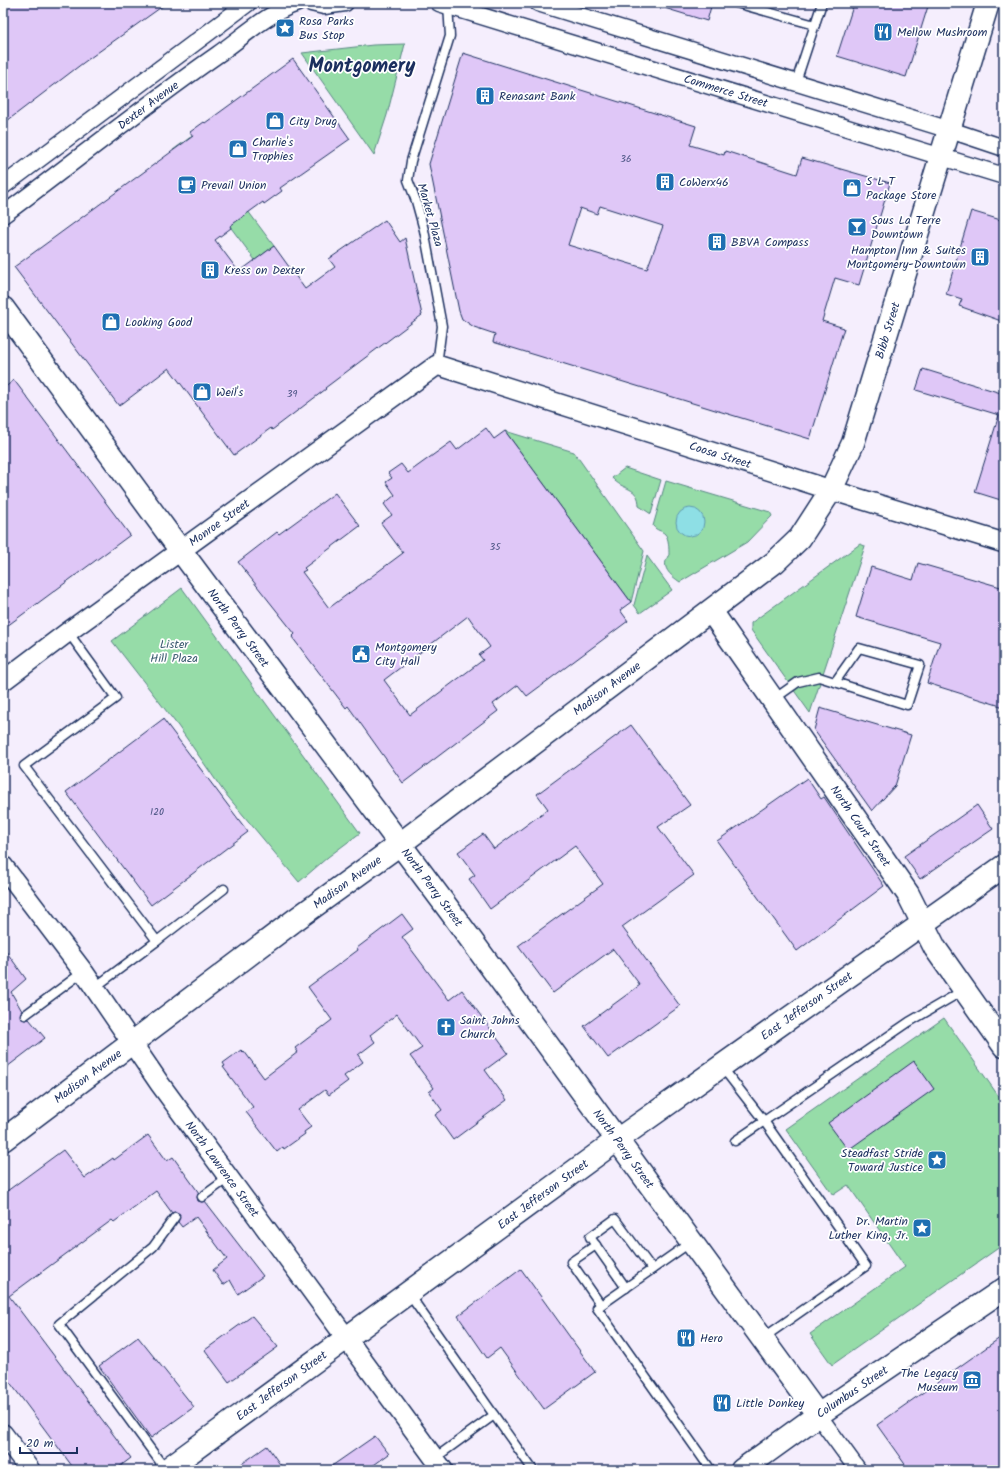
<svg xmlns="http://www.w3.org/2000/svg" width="1007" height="1473" font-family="Kalam,sans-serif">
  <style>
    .built { fill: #f5eefd }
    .green { fill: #96dca8; stroke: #588683 }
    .water { fill: #8edfe5; stroke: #6099af }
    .building { fill: #dfc7f7; stroke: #1b2f5e; fill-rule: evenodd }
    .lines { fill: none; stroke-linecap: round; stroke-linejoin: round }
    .service-casing { stroke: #1b2f5e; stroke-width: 11 }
    .minor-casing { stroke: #1b2f5e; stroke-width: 19 }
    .tertiary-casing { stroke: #1b2f5e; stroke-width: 22 }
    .secondary-casing { stroke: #1b2f5e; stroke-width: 25 }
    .service { stroke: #fff; stroke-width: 8 }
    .minor { stroke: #fff; stroke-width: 16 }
    .tertiary { stroke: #fff; stroke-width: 19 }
    .secondary { stroke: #fff; stroke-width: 22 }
    .labels { text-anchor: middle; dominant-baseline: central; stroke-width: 3.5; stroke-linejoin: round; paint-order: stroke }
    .number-label { font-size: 10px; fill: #4c5584 }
    .poi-label { font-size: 12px; fill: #1b2f5e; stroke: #fff; text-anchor: start }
    .street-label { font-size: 12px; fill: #1b2f5e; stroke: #fff }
    .park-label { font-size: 12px; fill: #3a5a70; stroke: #fff }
    .town-label { font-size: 20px; font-weight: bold; fill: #1b2f5e; stroke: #fff }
  </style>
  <rect width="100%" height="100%" fill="#fff"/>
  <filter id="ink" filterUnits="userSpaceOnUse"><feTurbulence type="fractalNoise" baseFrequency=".025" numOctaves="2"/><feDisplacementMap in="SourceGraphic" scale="8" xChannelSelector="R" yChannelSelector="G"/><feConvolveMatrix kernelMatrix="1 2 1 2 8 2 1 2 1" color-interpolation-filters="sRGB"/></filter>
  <g filter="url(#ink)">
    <!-- built -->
    <rect class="built" x="3" y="3" width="1001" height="1467"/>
    <!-- green -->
    <g class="green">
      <polygon points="405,44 387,115 374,155 302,53 373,45"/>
      <polygon points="192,136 274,246 255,260 173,150"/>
      <polygon points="505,431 574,452 644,551 631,602"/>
      <path d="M625 468 661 480 651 514 639 506C639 486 623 491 612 478Z"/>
      <path d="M666 481 770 512 772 516 747 542 680 582C670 575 660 567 669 555 669 549 669 538 665 534 661 530 657 531 653 526Z"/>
      <polygon points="860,544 865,546 810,713 751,630 751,623"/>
      <polygon points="647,556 672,590 640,613 634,605"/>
      <polygon points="182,588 360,833 328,857 299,882 224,792 178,726 112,641"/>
      <polygon points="944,1018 1004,1104 1004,1244 832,1365 810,1334 905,1267 848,1185 833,1195 786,1129"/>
    </g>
    <!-- water -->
    <circle class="water" cx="690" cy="522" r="14"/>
    <!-- building -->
    <g class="building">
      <polygon points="3,3 167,3 83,63 3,124"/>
      <polygon points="661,3 712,3 707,21 661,7"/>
      <polygon points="854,3 929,3 906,77 837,56"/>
      <path d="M463 53 696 126 690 145 724 155 725 151 797 174 802 158 890 183 859 285 835 278 822 321 844 328 810 439 493 342 495 334 474 327 462 319 459 311 429 164ZM600 206 663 226 647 269 568 245 580 208 597 214Z"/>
      <polygon points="293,59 350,139 280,188 282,191 264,204 263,202 230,226 231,228 215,240 239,272 274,246 305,289 335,267 329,259 385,220 400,242 405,238 422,315 325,388 326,389 272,430 271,428 234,455 169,368 119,406 14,267 193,136 190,132 204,122 205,123"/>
      <polygon points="971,211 1004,221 1004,322 959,306 962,299 946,294"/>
      <polygon points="923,369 1004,394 1004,501 975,492 999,415 916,390"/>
      <polygon points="14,380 130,535 3,629 3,389"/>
      <path d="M486 428 494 439 505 431 631 602 620 610 628 621 527 696 518 685 493 704 498 711 403 783 348 706 346 708 292 637 295 634 238 562 277 532 279 534 335 493 360 526 304 568 306 570 302 572 329 608 403 553 381 523 392 515 384 504 395 495 386 482 392 478 388 473 401 464 408 473 451 442 457 450ZM468 616 490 647 479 655 483 660 410 715 384 680Z"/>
      <polygon points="918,563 1004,588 1004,707 927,683 940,642 856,617 871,567 913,580"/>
      <polygon points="820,708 911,735 895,786 872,811 814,730"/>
      <polygon points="163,719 248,832 151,905 66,792"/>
      <polygon points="631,725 690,805 658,827 694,875 622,927 680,1006 608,1058 584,1026 640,985 613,949 553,993 518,946 603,884 575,846 490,909 469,879 475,875 458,852 483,834 494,849 548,809 537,794"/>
      <polygon points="807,778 821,799 824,797 884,886 797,951 717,841"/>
      <polygon points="977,805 993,829 920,879 904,856"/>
      <polygon points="402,914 413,929 402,937 449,1000 462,990 508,1053 485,1070 507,1100 453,1140 435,1115 442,1110 429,1092 434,1088 410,1056 422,1048 397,1014 370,1035 375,1042 358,1055 363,1062 344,1076 348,1081 329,1095 325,1090 298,1110 311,1127 304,1132 305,1134 284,1149 283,1147 277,1152 246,1112 253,1107 223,1067 225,1066 223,1063 241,1050 243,1052 244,1051 264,1078 298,1052 295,1048 332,1020 308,987 358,950 357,948"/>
      <polygon points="3,947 26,979 11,992 22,1011 20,1018 25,1020 29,1019 45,1038 3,1070"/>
      <polygon points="914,1061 934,1089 848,1150 828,1123"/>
      <polygon points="148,1135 167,1161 173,1157 199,1193 197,1197 198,1201 202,1202 205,1201 263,1276 238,1294 230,1280 223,1285 213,1270 227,1259 196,1217 182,1227 178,1222 180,1214 176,1212 172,1213 156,1191 114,1222 112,1220 9,1296 131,1458 115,1470 75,1470 3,1373 3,1194 63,1150 85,1178 113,1158 114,1160"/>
      <polygon points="521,1269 595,1372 544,1409 500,1348 487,1358 458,1316"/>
      <polygon points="252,1316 278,1347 229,1382 205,1350"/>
      <polygon points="1004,1335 1004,1470 909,1470 877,1425"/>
      <polygon points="138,1337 194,1407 151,1438 99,1366"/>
      <polygon points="375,1436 389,1454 367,1470 326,1470"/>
      <polygon points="267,1446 284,1470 233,1470"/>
    </g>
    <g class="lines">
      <!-- service casing -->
      <g class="service-casing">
        <g id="service">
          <polyline points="736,3 815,25"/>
          <polyline points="997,3 1004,5"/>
          <polyline points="796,82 822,3"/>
          <polyline points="437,365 442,326 424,230 416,201 408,180 411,161 450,36 448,5"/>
          <polyline points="68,632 116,698 24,766 157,941 94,988"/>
          <polyline points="774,699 798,682 819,677 907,705 920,665 859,648 835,682"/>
          <polyline points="157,941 224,889"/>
          <polyline points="25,1015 83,972"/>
          <polyline points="722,1067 764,1121 866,1266 763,1338"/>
          <polyline points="735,1141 909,1022 964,990"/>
          <polyline points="202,1197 228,1178"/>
          <polyline points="691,1242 597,1308 711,1470"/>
          <polyline points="596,1245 571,1262 601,1305"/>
          <polyline points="626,1288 590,1237 615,1219 652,1269"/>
          <polyline points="409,1294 494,1415 435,1458"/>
          <polyline points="494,1415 533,1470"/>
          <polyline points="166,1470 59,1324 153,1247 175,1217"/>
        </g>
      </g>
      <!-- minor casing -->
      <g class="minor-casing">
        <g id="minor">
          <polyline points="311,3 324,6 345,3"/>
          <path id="s1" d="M439 3 1004 176"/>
          <polyline points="538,3 950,130 1004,148"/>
          <polyline points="3,186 248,3"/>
          <path id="s2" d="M3 215C74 162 144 106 217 55 243 37 267 13 298 3"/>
          <polyline points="818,1415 858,1470"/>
        </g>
      </g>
      <!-- tertiary casing -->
      <g class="tertiary-casing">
        <g id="tertiary">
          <path id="s3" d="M3 681 68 632 437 365 831 490 1004 543"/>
          <path id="s4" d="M3 866 85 974 160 1084 443 1470"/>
          <polyline points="3,1434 30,1470"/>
        </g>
      </g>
      <!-- secondary casing -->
      <g class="secondary-casing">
        <g id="secondary">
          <path id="s5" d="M3 308 181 551 450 911 818 1415"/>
          <path id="s6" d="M711 611 908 894 935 948 1004 1046"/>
          <path id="s7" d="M3 1140 295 920 400 844 775 562 800 538 831 490 853 443 988 3"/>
          <path id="s8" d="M166 1470 617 1140 1004 866"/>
          <path id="s9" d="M742 1470 818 1415 1004 1289"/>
        </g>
      </g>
      <!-- service -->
      <use href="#service" class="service"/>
      <!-- minor -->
      <use href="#minor" class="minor"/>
      <!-- tertiary -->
      <use href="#tertiary" class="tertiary"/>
      <!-- secondary -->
      <use href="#secondary" class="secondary"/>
    </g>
  </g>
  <!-- icons -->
  <defs>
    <g id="sight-square" transform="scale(1)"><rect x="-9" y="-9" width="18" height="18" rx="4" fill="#1f6fb2" stroke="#fff"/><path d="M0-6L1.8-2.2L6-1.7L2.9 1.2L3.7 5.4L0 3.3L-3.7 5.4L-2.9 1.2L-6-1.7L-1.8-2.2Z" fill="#fff"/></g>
    <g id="restaurant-square" transform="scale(1)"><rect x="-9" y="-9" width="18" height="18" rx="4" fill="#1f6fb2" stroke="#fff"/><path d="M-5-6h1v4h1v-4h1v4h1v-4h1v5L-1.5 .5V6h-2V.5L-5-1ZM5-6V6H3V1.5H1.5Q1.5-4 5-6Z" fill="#fff"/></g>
    <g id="building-square" transform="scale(1)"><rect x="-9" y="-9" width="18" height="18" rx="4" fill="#1f6fb2" stroke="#fff"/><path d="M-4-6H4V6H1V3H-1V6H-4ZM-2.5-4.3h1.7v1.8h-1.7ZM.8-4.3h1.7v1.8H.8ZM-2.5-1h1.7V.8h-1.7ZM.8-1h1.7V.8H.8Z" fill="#fff"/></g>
    <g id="shop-square" transform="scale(1)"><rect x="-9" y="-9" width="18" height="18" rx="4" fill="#1f6fb2" stroke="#fff"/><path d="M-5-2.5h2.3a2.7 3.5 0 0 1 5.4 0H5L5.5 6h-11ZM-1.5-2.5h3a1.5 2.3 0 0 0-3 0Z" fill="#fff"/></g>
    <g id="cafe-square" transform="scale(1)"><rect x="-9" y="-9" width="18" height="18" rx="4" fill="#1f6fb2" stroke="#fff"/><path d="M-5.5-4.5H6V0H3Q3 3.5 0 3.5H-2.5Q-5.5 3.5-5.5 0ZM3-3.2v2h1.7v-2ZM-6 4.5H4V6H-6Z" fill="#fff"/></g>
    <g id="bar-square" transform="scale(1)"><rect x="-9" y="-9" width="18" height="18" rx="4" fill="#1f6fb2" stroke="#fff"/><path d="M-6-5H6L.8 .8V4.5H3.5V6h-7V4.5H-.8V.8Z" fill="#fff"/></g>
    <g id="civic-square" transform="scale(1)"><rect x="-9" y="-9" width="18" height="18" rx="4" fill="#1f6fb2" stroke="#fff"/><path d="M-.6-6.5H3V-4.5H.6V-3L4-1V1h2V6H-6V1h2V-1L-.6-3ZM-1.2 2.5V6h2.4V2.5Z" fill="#fff"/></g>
    <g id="church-square" transform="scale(1)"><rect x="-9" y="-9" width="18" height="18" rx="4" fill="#1f6fb2" stroke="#fff"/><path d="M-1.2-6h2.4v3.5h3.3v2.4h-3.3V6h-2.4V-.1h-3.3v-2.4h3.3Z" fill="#fff"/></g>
    <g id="museum-square" transform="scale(1)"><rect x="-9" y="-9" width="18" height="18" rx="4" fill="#1f6fb2" stroke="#fff"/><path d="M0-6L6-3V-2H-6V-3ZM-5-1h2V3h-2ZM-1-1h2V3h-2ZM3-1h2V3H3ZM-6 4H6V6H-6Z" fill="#fff"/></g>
  </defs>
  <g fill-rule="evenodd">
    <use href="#sight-square" x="285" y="28"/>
    <use href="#restaurant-square" x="883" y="32"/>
    <use href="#building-square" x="485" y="96"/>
    <use href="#shop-square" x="275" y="121"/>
    <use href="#shop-square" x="238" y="149"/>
    <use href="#building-square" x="665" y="182"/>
    <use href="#cafe-square" x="187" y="185"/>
    <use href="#shop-square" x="852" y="188"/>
    <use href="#bar-square" x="857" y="227"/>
    <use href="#building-square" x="717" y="242"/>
    <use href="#building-square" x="980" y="257"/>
    <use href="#building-square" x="210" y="270"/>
    <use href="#shop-square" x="111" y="322"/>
    <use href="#shop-square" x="202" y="392"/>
    <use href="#civic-square" x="361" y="654"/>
    <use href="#church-square" x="446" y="1027"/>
    <use href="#sight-square" x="937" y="1160"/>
    <use href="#sight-square" x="922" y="1228"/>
    <use href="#restaurant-square" x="686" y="1338"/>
    <use href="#museum-square" x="972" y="1380"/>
    <use href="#restaurant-square" x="722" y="1403"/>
  </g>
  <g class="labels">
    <!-- number labels -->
    <g class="number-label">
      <text x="626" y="159">36</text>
      <text x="292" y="394">39</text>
      <text x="495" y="547">35</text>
      <text x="157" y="812">120</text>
    </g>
    <!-- poi labels -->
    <g class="poi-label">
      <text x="299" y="21">Rosa Parks<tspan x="299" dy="14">Bus Stop</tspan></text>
      <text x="897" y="32">Mellow Mushroom</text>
      <text x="499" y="96">Renasant Bank</text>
      <text x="289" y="121">City Drug</text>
      <text x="252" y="142">Charlie's<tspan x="252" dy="14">Trophies</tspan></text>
      <text x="866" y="181">S L T<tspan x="866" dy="14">Package Store</tspan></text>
      <text x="679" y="182">CoWerx46</text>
      <text x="201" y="185">Prevail Union</text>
      <text x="871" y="220">Sous La Terre<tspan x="871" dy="14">Downtown</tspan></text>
      <text x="731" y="242">BBVA Compass</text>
      <text x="966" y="250" text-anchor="end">Hampton Inn &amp; Suites<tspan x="966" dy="14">Montgomery-Downtown</tspan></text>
      <text x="224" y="270">Kress on Dexter</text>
      <text x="125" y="322">Looking Good</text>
      <text x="216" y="392">Weil's</text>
      <text x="375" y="647">Montgomery<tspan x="375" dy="14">City Hall</tspan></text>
      <text x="460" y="1020">Saint Johns<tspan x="460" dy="14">Church</tspan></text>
      <text x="923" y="1153" text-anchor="end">Steadfast Stride<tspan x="923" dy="14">Toward Justice</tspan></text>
      <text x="908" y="1221" text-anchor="end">Dr. Martin<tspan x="908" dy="14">Luther King, Jr.</tspan></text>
      <text x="700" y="1338">Hero</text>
      <text x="958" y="1373" text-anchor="end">The Legacy<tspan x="958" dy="14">Museum</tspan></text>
      <text x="736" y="1403">Little Donkey</text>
    </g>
    <!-- street labels -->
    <g class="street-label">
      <text stroke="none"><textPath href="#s1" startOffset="300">Commerce Street</textPath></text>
      <text stroke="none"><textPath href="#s2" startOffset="182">Dexter Avenue</textPath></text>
      <text transform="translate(430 215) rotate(74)">Market Plaza</text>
      <text stroke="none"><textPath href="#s7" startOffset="1226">Bibb Street</textPath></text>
      <text stroke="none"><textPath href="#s3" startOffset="834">Coosa Street</textPath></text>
      <text stroke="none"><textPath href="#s3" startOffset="268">Monroe Street</textPath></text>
      <text stroke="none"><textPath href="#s5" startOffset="397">North Perry Street</textPath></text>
      <text stroke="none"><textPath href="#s7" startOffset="754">Madison Avenue</textPath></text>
      <text stroke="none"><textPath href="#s6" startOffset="262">North Court Street</textPath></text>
      <text stroke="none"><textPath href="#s7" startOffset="430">Madison Avenue</textPath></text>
      <text stroke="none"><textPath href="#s5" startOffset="721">North Perry Street</textPath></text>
      <text stroke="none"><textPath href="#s8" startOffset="791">East Jefferson Street</textPath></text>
      <text stroke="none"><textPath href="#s7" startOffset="106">Madison Avenue</textPath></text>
      <text stroke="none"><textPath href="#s5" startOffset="1045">North Perry Street</textPath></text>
      <text stroke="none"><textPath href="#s4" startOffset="374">North Lawrence Street</textPath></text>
      <text stroke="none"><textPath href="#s8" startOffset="467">East Jefferson Street</textPath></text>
      <text stroke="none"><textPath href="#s8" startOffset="143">East Jefferson Street</textPath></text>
      <text stroke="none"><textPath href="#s9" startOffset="135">Columbus Street</textPath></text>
    </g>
    <!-- park labels -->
    <g class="park-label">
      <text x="174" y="644">Lister<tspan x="174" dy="14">Hill Plaza</tspan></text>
    </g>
    <!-- town labels -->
    <g class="town-label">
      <text x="362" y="67">Montgomery</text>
    </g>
  </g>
  <!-- margin -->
  <rect width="1007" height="1473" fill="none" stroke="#fff" stroke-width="16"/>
  <rect x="8" y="8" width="991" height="1457" fill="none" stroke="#1b2f5e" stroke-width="1.5" filter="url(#ink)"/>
  <!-- scale -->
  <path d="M20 1447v6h57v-6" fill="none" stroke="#1b2f5e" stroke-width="2"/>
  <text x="26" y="1447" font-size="12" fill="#1b2f5e" stroke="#ffffff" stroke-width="3" paint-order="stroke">20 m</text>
</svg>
